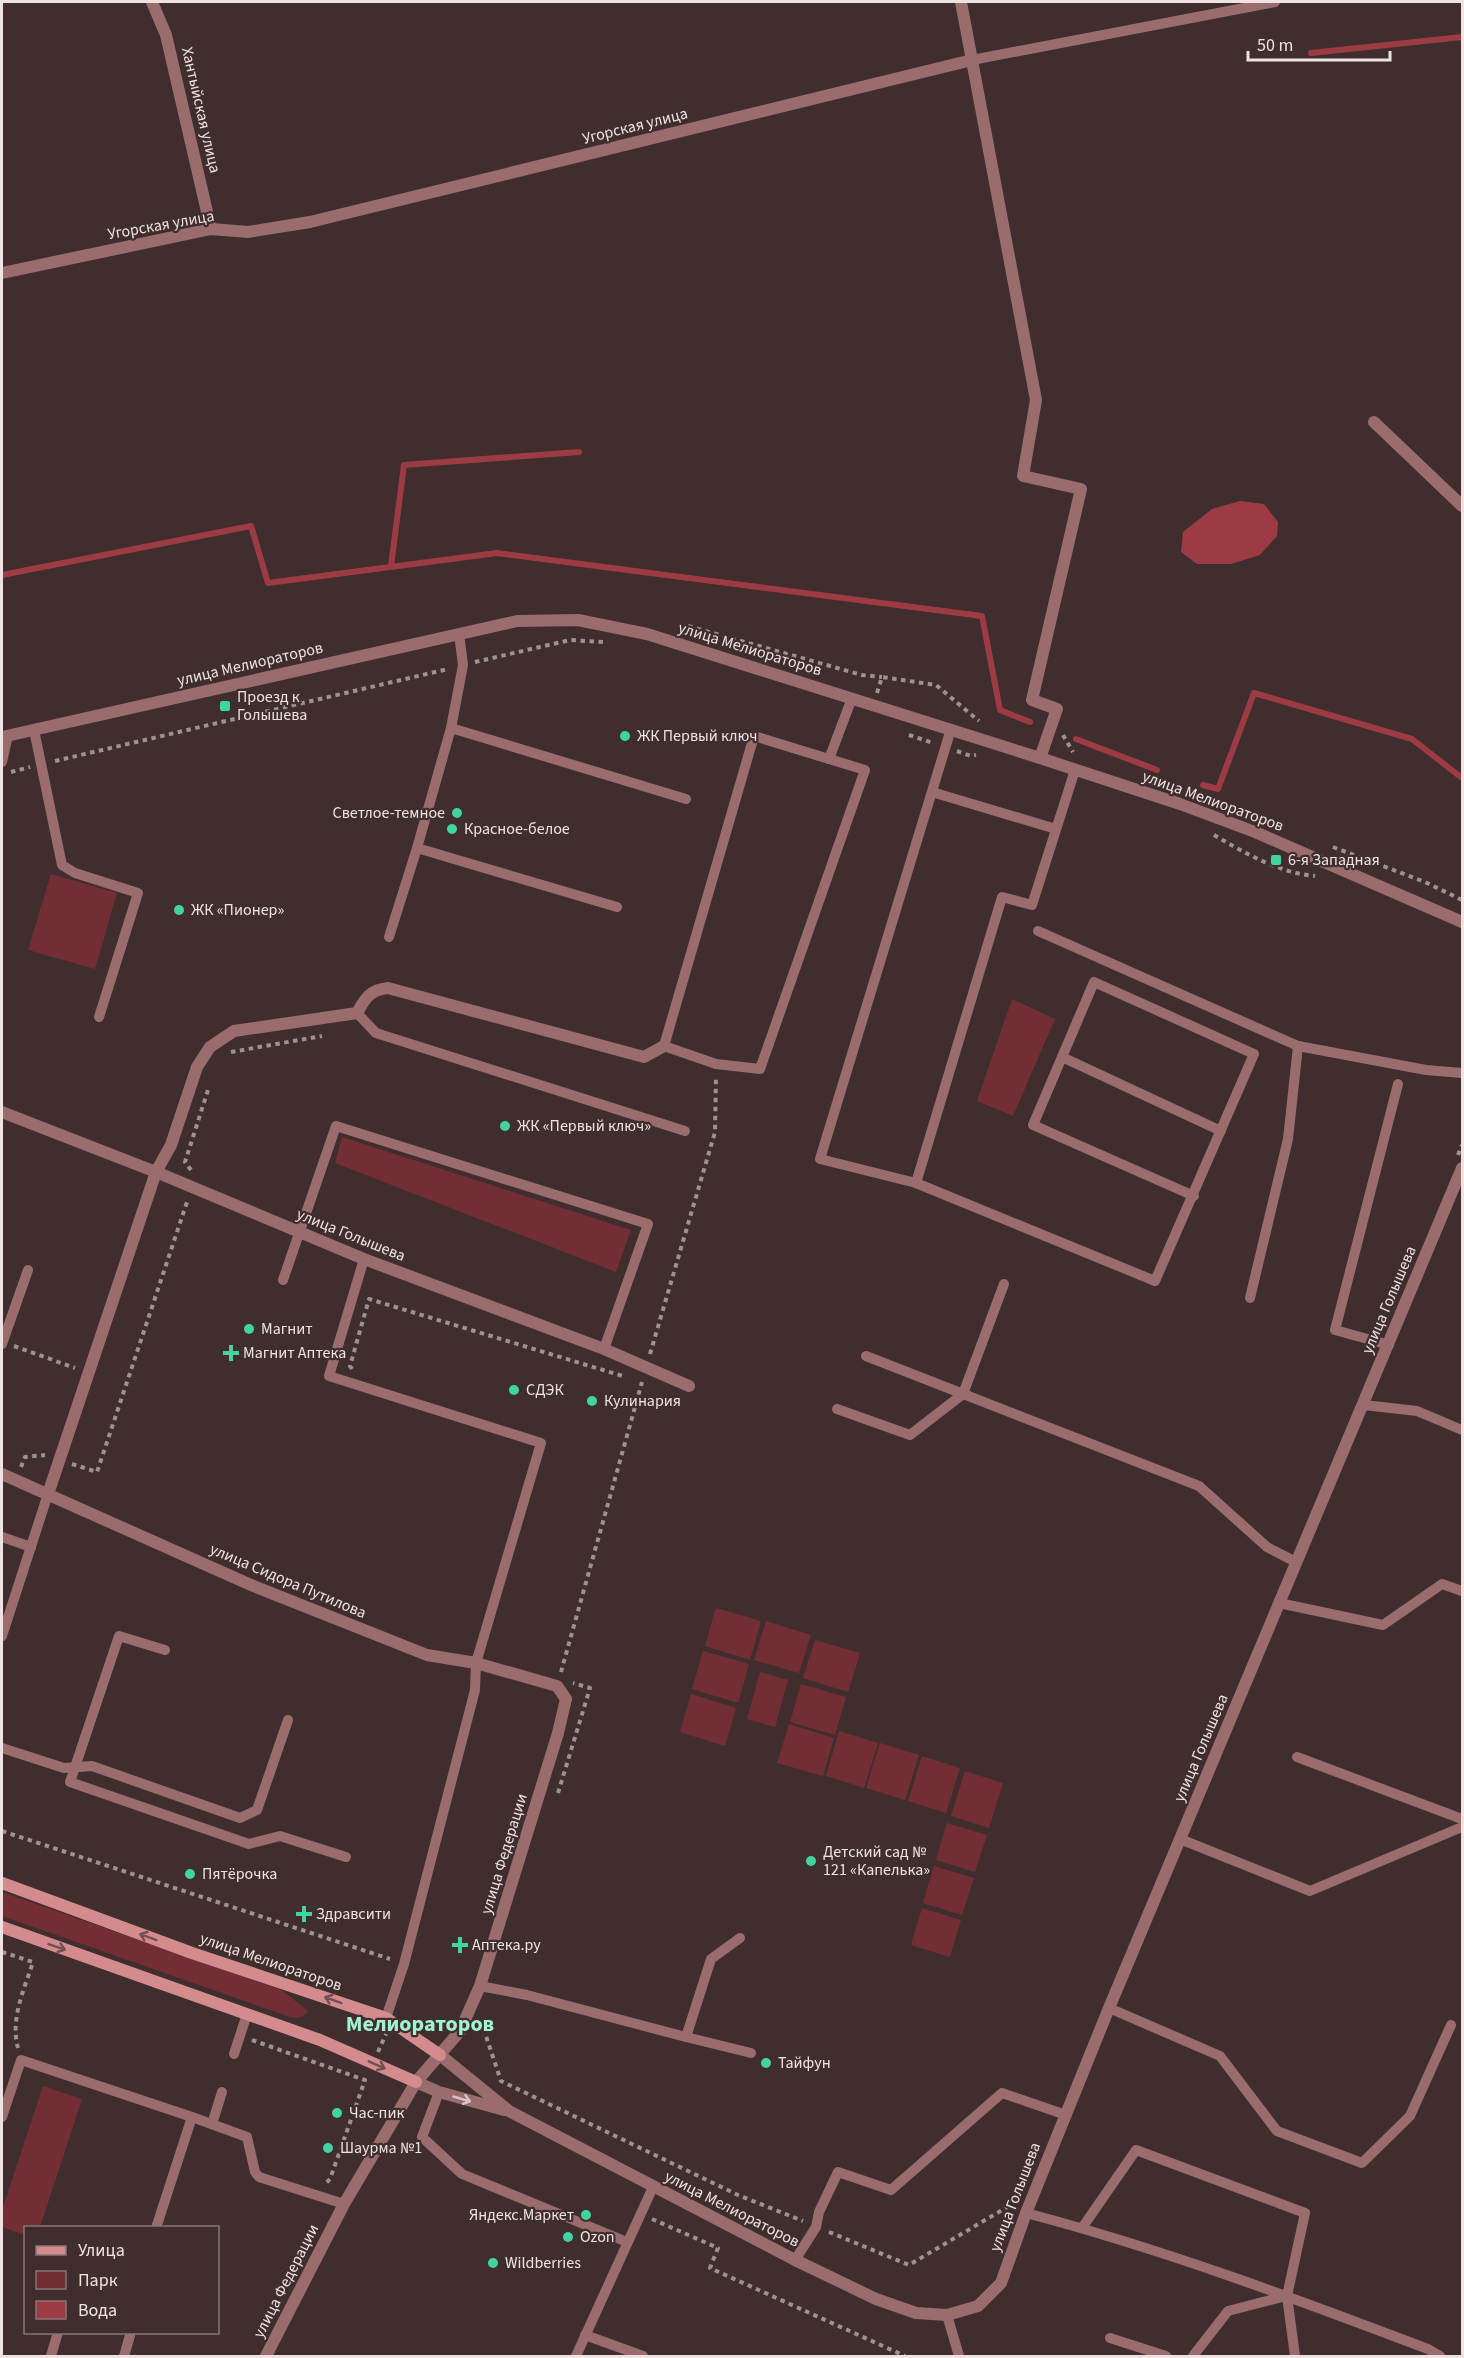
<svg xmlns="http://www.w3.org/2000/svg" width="1464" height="2358" font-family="'Source Sans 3',sans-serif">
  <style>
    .green { fill: #722e34 }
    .water { fill: #9d3b45 }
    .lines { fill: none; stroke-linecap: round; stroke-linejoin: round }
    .stream { stroke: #9d3b45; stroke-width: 6 }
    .path { stroke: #9f9191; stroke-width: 4; stroke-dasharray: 4.5 4.5; stroke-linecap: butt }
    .lane { stroke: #9a6c6e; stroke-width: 10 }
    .street { stroke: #9a6c6e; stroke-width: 12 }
    .secondary { stroke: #d38b8e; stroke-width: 12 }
    .oneway { stroke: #734f50 }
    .oneway2 { stroke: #d9c4c5 }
    .poi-dot { fill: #42d4a0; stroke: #402e2e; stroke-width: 2 }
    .labels { text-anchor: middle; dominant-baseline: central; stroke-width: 4.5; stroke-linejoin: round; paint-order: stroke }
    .street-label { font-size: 16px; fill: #eee2e2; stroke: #402e2e }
    .poi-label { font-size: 16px; fill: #eee2e2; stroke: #402e2e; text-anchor: start }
    .district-label { font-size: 22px; font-weight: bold; fill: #9ef5d0; stroke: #402e2e }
  </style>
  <rect width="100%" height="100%" fill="#402e2e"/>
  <!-- green -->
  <g class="green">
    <polygon points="51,874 117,893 95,969 28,950"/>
    <polygon points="1012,999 1055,1019 1013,1116 977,1101"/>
    <polygon points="342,1137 631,1230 616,1272 335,1163"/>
    <polygon points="716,1608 761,1621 750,1660 705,1646"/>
    <polygon points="766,1621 811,1635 799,1673 754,1660"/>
    <polygon points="815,1640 860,1653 848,1692 803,1678"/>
    <polygon points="703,1651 749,1664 738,1703 692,1689"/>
    <polygon points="760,1672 788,1680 775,1727 747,1719"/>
    <polygon points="801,1684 846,1697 835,1735 790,1722"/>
    <polygon points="691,1694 736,1708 725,1746 680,1732"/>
    <polygon points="789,1724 834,1738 823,1776 777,1763"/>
    <polygon points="839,1731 878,1743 864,1788 826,1776"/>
    <polygon points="880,1743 919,1755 905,1800 866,1788"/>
    <polygon points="922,1756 960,1768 946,1813 908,1801"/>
    <polygon points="965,1771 1003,1783 989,1828 951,1816"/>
    <polygon points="947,1823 987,1835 975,1872 936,1860"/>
    <polygon points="934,1866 974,1878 962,1915 923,1903"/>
    <path d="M2 1892 282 1990 308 2011C303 2018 299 2019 290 2017L2 1916Z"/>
    <polygon points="922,1908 961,1920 950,1957 911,1945"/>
    <polygon points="43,2086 82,2099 40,2227 26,2228 25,2235 2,2227 2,2210"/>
  </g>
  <!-- water -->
  <polygon class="water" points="1240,501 1264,504 1278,522 1277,536 1260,555 1231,564 1197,564 1181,552 1183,532 1212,509"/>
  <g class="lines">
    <!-- stream -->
    <g class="stream">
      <polyline points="1311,53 1462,37"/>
      <polyline points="391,566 404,465 579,452"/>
      <polyline points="2,575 251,526 268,583 497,553 982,616 1000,710 1030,722"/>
      <polyline points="1076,739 1157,770"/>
      <polyline points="1203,785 1218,789 1254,693 1412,739 1462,778"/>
    </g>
    <!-- path -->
    <g class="path">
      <polyline points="688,626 862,675 882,677"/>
      <polyline points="475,662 570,640 603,642"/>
      <polyline points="877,693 882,677 936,685 979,721"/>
      <polyline points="909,735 933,743"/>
      <polyline points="1063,735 1073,752"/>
      <polyline points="957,751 971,756 976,755"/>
      <polyline points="55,761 448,669"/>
      <polyline points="11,772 30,767"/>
      <path d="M1214 835C1245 853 1279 873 1315 876"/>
      <polyline points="1333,847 1425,882 1462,900"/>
      <polyline points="231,1052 322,1036"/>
      <polyline points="1458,1155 1462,1145"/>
      <polyline points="191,1170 185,1162 208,1090"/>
      <polyline points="14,1346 75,1368"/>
      <polyline points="650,1354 715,1132 716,1077"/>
      <polyline points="352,1369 350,1366 369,1299 626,1377"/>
      <polyline points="72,1464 97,1472 188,1199"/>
      <polyline points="21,1467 25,1457 45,1455"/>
      <polyline points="561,1672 642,1382"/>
      <polyline points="558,1793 590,1688 573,1683"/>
      <polyline points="2,1831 390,1959"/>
      <path d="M2 1952 33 1962C24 1990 10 2019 18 2048"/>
      <polyline points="484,2020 482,2024 501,2081 738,2195 803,2221"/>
      <polyline points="252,2040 365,2080 330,2179 325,2184"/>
      <polyline points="378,2052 386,2034"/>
      <polyline points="652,2219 718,2248 710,2268 905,2356"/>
      <polyline points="829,2232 909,2265 1014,2203"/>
    </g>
    <!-- lane -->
    <g class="lane">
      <polyline points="972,60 1275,2"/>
      <polyline points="459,634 463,665 451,728 417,848 617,907"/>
      <polyline points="451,728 686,799"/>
      <polyline points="951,729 820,1159 916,1183 1002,897 1032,905 1075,770"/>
      <polyline points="34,730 62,865 75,873 138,893 99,1017"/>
      <polygon points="754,736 865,770 760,1069 716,1064 664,1046"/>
      <polyline points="829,759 852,698"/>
      <polyline points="2,762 8,735"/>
      <polyline points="932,792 1056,829"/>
      <polyline points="1038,931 1298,1046 1426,1070 1462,1073"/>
      <polyline points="389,937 417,848"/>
      <polyline points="357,1013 376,1033 685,1131"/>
      <polyline points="1062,1057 1221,1131"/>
      <polyline points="916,1183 1155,1281 1254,1054 1094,982 1033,1125 1194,1196"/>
      <polyline points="364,1259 329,1376 541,1443 476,1663 475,1690 404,1964 386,2018"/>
      <polyline points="283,1280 336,1126 648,1224 604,1349"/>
      <polyline points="1250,1298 1288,1139 1298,1046"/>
      <polyline points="2,1344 28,1270"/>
      <polyline points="1389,1345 1335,1330 1398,1084"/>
      <polyline points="866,1356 1199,1486 1267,1547 1296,1562"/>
      <polyline points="1364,1405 1417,1411 1462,1430"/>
      <polyline points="837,1409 910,1435 963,1394 1004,1284"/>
      <polyline points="2,1537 31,1547"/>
      <polyline points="1279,1603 1383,1625 1442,1584 1462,1591"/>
      <polyline points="2,1636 48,1494"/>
      <polyline points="165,1650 119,1636 70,1782 249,1844 280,1836 346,1857"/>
      <polyline points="2,1748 64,1768 92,1766 240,1818 257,1810 288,1720"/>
      <polyline points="1297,1757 1462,1819"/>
      <polyline points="1180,1839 1310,1891 1462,1827"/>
      <polyline points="480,1986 527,1995 686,2037 711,1959 740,1938"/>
      <polyline points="1109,2008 1220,2056 1277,2131 1362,2163 1410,2116 1451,2025"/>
      <polyline points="686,2037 751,2053"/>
      <polyline points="234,2054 247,2014"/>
      <polyline points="439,2092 422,2137 462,2174 627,2242"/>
      <polyline points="2,2117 21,2060 192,2117"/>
      <polyline points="212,2124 222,2092"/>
      <path d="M1026 2213C1163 2249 1296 2299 1428 2349L1440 2356"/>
      <polyline points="156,2228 192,2117 247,2137 255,2172 259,2177 344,2204"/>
      <polyline points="1082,2228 1136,2150 1305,2213 1287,2296 1295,2356"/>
      <polyline points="795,2260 816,2227 819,2212 838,2172 891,2190 1002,2093 1066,2115"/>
      <polyline points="947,2315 959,2356"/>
      <polyline points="585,2335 643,2356"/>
      <polyline points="1110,2338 1166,2356"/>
      <polyline points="51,2356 58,2332"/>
      <polyline points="124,2356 131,2332"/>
      <polyline points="576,2356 653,2187"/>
      <polyline points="1193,2356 1228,2311 1286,2296"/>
    </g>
    <!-- street -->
    <g class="street">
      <polyline points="152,2 166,35 211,229"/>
      <polyline points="961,2 1036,400 1023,476 1081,489 1032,700 1057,709 1040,758"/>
      <polyline points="2,273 211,229 248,232 310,222 972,60"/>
      <polyline points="1374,422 1462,506"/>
      <polyline points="2,737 517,621 578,620 647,634 1040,758 1180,804 1255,832 1462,922"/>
      <polyline points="2,1112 156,1172 364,1259 604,1349 689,1386"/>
      <polyline points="2,1474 251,1585 427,1655 476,1663 557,1686 566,1699 558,1733 480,1986 460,2031 416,2082 344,2204 266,2356"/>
      <path d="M48 1494 156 1172 171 1145 197 1067 210 1047 234 1031 357 1013C365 998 370 990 388 988L644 1057 664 1046"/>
      <polyline points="440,2055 509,2111 795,2260 876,2299 916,2313 947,2315 978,2306 1001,2283 1026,2213 1109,2008 1462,1168"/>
      <polyline points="416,2082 439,2092 504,2110"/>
    </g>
    <!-- secondary -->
    <g class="secondary">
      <polyline points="2,1883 192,1953 386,2018 440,2055"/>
      <polyline points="2,1927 320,2040 416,2082"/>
    </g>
  </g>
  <!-- one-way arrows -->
  <defs><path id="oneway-shaft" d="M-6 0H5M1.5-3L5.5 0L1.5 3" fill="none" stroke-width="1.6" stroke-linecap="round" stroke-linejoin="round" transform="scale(1.5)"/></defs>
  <g class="oneway">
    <use href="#oneway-shaft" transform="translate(148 1937) rotate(-160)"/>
    <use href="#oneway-shaft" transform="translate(57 1947) rotate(19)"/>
    <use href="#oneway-shaft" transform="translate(333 2000) rotate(-160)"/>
    <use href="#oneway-shaft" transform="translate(377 2065) rotate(24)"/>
  </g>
  <use class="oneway2" href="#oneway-shaft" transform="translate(462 2099) rotate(16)"/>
  <!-- markers -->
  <g class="poi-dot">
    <rect x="219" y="700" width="12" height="12" rx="3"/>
    <circle cx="625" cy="736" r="6"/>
    <circle cx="457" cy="813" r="6"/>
    <circle cx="452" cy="829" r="6"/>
    <rect x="1270" y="854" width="12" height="12" rx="3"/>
    <circle cx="179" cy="910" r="6"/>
    <circle cx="505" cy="1126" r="6"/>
    <circle cx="249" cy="1329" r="6"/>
    <path d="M228 1344h6v6h6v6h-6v6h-6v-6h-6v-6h6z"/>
    <circle cx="514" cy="1390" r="6"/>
    <circle cx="592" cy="1401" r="6"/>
    <circle cx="811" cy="1861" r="6"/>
    <circle cx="190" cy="1874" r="6"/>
    <path d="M301 1905h6v6h6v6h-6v6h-6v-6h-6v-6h6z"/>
    <path d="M457 1936h6v6h6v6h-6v6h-6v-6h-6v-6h6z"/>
    <circle cx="766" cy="2063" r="6"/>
    <circle cx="337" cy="2113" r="6"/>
    <circle cx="328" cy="2148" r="6"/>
    <circle cx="586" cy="2215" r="6"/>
    <circle cx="568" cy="2237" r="6"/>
    <circle cx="493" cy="2263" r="6"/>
  </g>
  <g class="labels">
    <!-- street labels -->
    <g class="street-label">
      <text transform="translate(201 110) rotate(77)">Хантыйская улица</text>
      <text transform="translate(635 126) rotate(-14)">Угорская улица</text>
      <text transform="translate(161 225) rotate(-10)">Угорская улица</text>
      <text transform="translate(750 649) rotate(17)">улица Мелиораторов</text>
      <text transform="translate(250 664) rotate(-13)">улица Мелиораторов</text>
      <text transform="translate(1213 801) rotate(20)">улица Мелиораторов</text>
      <text transform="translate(351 1235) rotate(22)">улица Голышева</text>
      <text transform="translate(1389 1300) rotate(-67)">улица Голышева</text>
      <text transform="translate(288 1581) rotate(23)">улица Сидора Путилова</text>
      <text transform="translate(1201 1748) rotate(-67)">улица Голышева</text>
      <text transform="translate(504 1854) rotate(-73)">улица Федерации</text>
      <text transform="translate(271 1962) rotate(19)">улица Мелиораторов</text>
      <text transform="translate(1015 2197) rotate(-69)">улица Голышева</text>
      <text transform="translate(732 2209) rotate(27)">улица Мелиораторов</text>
      <text transform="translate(286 2281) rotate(-63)">улица Федерации</text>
    </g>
    <!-- poi labels -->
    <g class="poi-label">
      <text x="237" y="697">Проезд к<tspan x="237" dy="18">Голышева</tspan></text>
      <text x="637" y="736">ЖК Первый ключ</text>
      <text x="445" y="813" text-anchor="end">Светлое-темное</text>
      <text x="464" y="829">Красное-белое</text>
      <text x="1288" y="860">6-я Западная</text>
      <text x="191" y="910">ЖК «Пионер»</text>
      <text x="517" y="1126">ЖК «Первый ключ»</text>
      <text x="261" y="1329">Магнит</text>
      <text x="243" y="1353">Магнит Аптека</text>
      <text x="526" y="1390">СДЭК</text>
      <text x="604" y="1401">Кулинария</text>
      <text x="823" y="1852">Детский сад №<tspan x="823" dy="18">121 «Капелька»</tspan></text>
      <text x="202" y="1874">Пятёрочка</text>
      <text x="316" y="1914">Здравсити</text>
      <text x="472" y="1945">Аптека.ру</text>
      <text x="778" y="2063">Тайфун</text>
      <text x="349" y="2113">Час-пик</text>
      <text x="340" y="2148">Шаурма №1</text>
      <text x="574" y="2215" text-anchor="end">Яндекс.Маркет</text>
      <text x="580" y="2237">Ozon</text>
      <text x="505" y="2263">Wildberries</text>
    </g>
    <!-- district labels -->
    <g class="district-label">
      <text x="420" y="2024">Мелиораторов</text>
    </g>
  </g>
  <!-- border -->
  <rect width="1464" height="2358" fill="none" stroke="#eee2e2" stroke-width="6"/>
  <!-- legend -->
  <rect x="24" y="2226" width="195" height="108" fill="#402e2e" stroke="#867676" stroke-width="1.5"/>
  <rect x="36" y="2246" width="30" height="9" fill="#d38b8e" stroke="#867676" stroke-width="1.5"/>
  <text x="78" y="2256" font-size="18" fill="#eee2e2">Улица</text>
  <rect x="36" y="2271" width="30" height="18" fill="#722e34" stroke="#867676" stroke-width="1.5"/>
  <text x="78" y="2286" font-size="18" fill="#eee2e2">Парк</text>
  <rect x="36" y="2301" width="30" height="18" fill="#9d3b45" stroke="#867676" stroke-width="1.5"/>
  <text x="78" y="2316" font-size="18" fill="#eee2e2">Вода</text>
  <!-- scale -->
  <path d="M1248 51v9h142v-9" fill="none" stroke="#eee2e2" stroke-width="3"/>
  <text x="1257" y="51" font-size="18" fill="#eee2e2" stroke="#402e2e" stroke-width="4.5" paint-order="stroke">50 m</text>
</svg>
